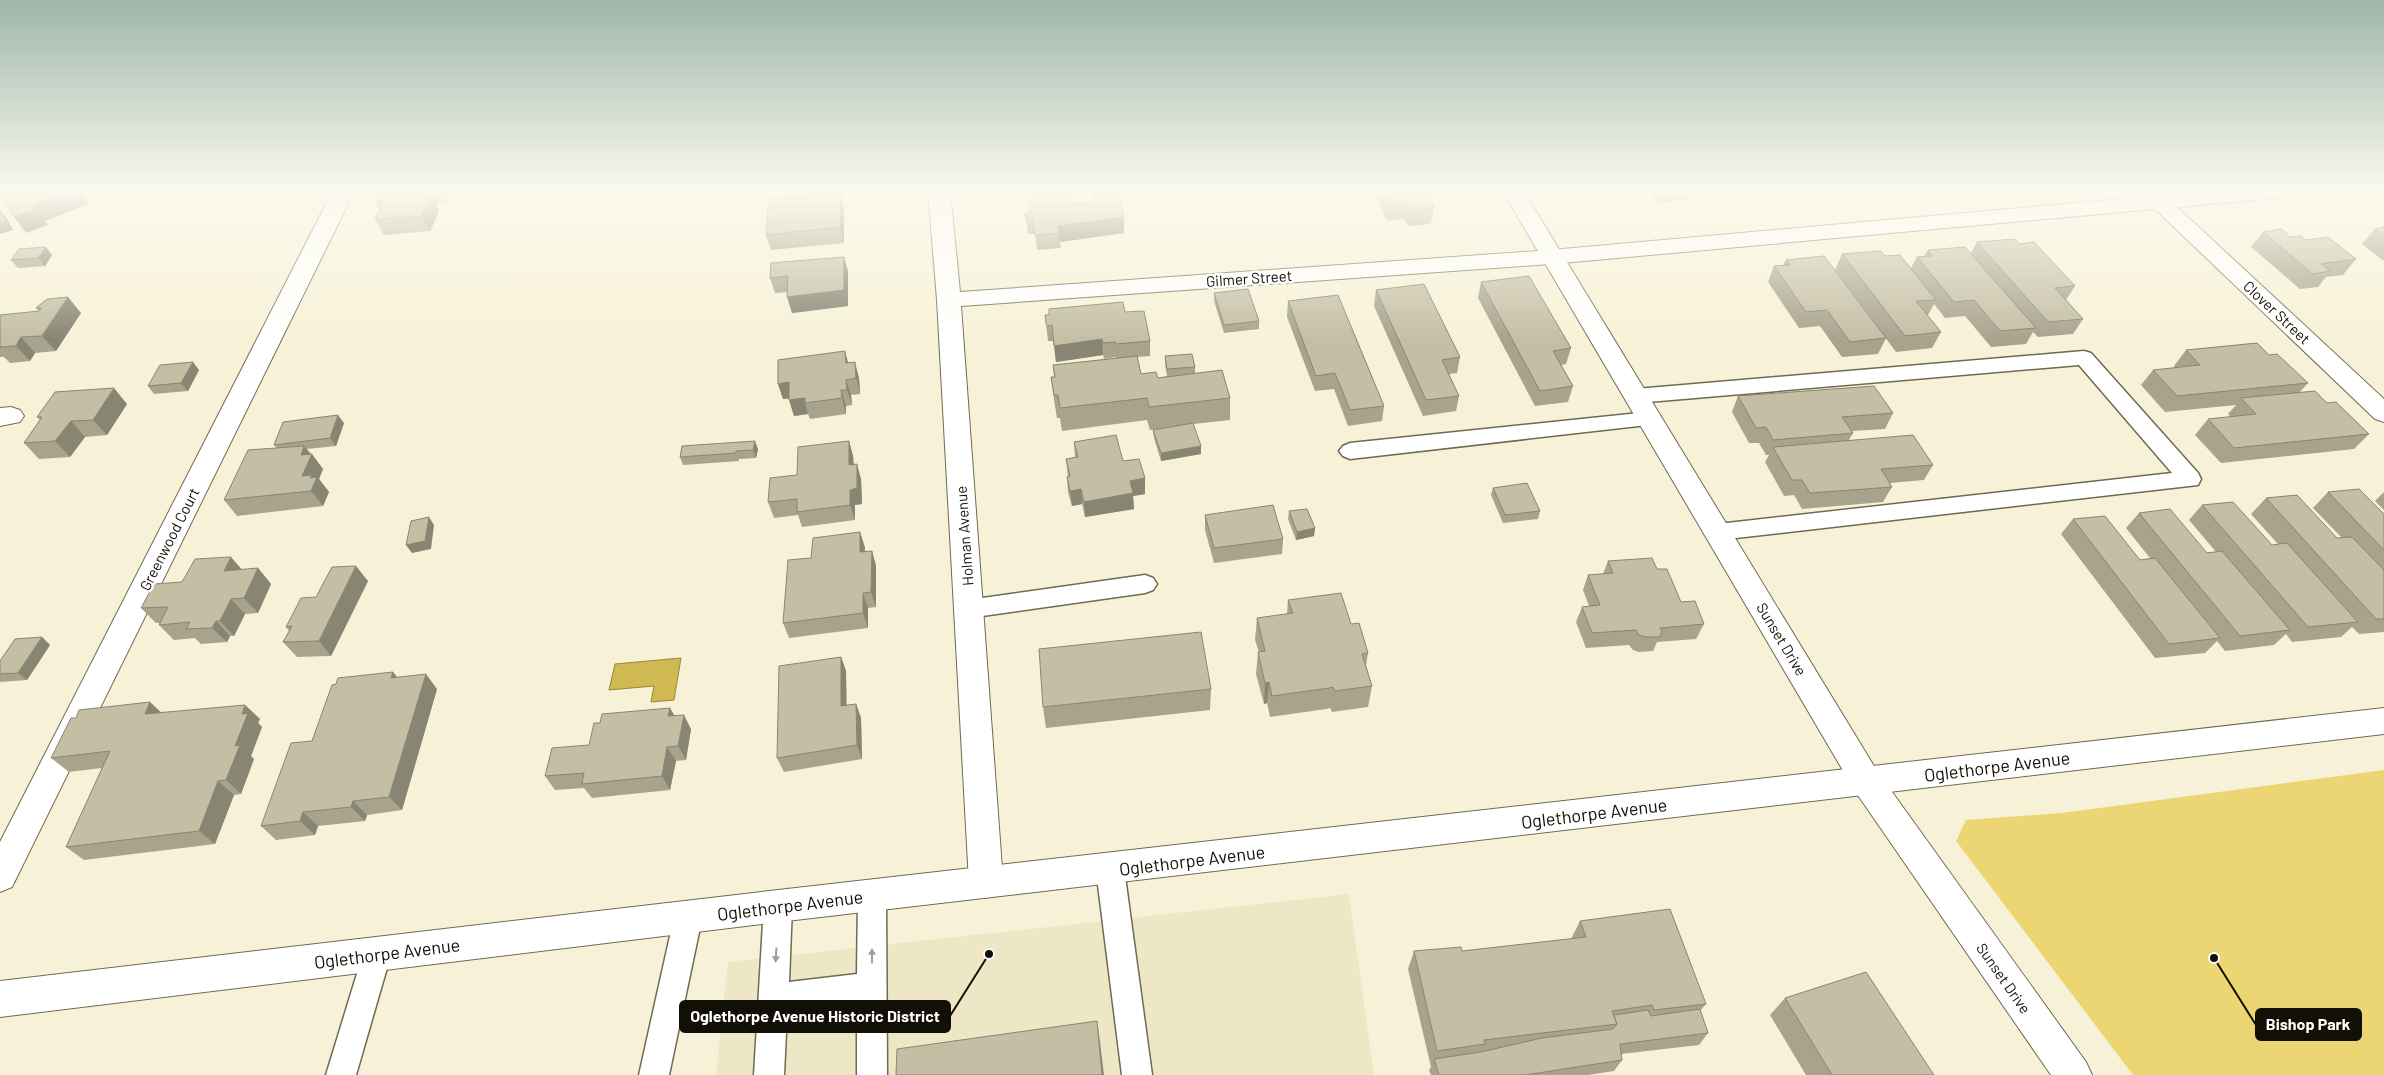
<svg xmlns="http://www.w3.org/2000/svg" width="2384" height="1075" font-family="Barlow,sans-serif">
  <style>
    .built { fill: #eee7c5 }
    .green { fill: #ecd673 }
    .water { fill: #d0b950; stroke: #97863a }
    .lines { fill: none; stroke-linecap: round; stroke-linejoin: round }
    .service-casing { stroke: #6f6a52; stroke-width: 3 }
    .minor-casing { stroke: #6f6a52; stroke-width: 2 }
    .tertiary-casing { stroke: #6f6a52; stroke-width: 2 }
    .secondary-casing { stroke: #6f6a52; stroke-width: 2 }
    .service { fill: #fff; fill-rule: evenodd }
    .minor { fill: #fff; fill-rule: evenodd }
    .tertiary { fill: #fff; fill-rule: evenodd }
    .secondary { fill: #fff; fill-rule: evenodd }
    .wall { fill: #a8a38d }
    .shaded-wall { fill: #888573 }
    .building { fill: #c3bea4; stroke: #888573 }
    .oneway { fill: #a09f9b }
    .labels { text-anchor: middle; dominant-baseline: central; stroke-width: 5; stroke-linejoin: round; paint-order: stroke }
    .street-label { font-size: 15px; fill: #110f06; stroke: #fefefe }
    .near-street-label { font-size: 18px; fill: #110f06; stroke: #fefefe }
    .leader { fill: none; stroke: #110f06; stroke-width: 2 }
    .callout-dot { fill: #110f06; stroke: #fefefe; stroke-width: 2 }
    .callout { fill: #110f06; stroke: #110f06; stroke-width: 2 }
    .callout-label { font-size: 16px; text-anchor: middle; font-weight: bold; fill: #fff }
  </style>
  <rect width="100%" height="100%" fill="#f7f2d7"/>
  <!-- built -->
  <polygon class="built" points="1349,894 1374,1075 716,1075 728,962"/>
  <!-- green -->
  <polygon class="green" points="2384,770 2384,1075 2133,1075 1956,841 1966,820 2062,813"/>
  <!-- water -->
  <polygon class="water" points="681,658 674,700 651,702 654,686 609,690 615,664"/>
  <g class="lines">
    <!-- service casing -->
    <g class="service-casing">
      <g id="service">
        <polygon points="2084,351 2091,353 2198,473 2201,479 2198,485 1718,540 1710,538 1707,532 1710,526 1718,524 2172,473 2079,365 1636,403 1629,401 1626,396 1629,391 1636,389"/>
        <polygon points="1649,412 1656,414 1659,419 1656,424 1350,459 1343,456 1339,451 1343,446 1350,443"/>
        <polygon points="1145,575 1153,578 1157,584 1153,590 1145,593 968,618 960,616 956,609 960,602 968,600"/>
        <polygon points="1110,856 1120,860 1124,869 1152,1075 1122,1075 1096,869 1100,860"/>
        <polygon points="872,882 882,886 886,895 887,1075 857,1075 857,1003 787,1011 784,1075 754,1075 764,906 768,897 778,893 788,897 792,906 789,982 857,974 858,895 862,886"/>
        <polygon points="688,905 698,909 702,918 669,1075 639,1075 674,918 678,909"/>
        <polygon points="377,940 387,944 391,954 356,1075 326,1075 363,954 367,944"/>
      </g>
    </g>
    <!-- minor casing -->
    <g class="minor-casing">
      <g id="minor">
        <polygon points="928,190 950,190 960,292 1551,250 2143,197 2141,195 2145,190 2159,191 2165,195 2222,190 2306,190 2303,194 2296,196 2177,207 2384,399 2384,422 2375,419 2155,209 1551,264 961,306 1003,882 998,893 986,898 974,893 969,882 937,300"/>
        <polygon points="338,196 346,197 349,202 12,887 0,892 0,842 327,202 330,197"/>
        <polygon points="11,407 20,410 24,416 20,422 0,426 0,408"/>
      </g>
    </g>
    <!-- tertiary casing -->
    <g class="tertiary-casing">
      <polygon id="tertiary" points="1502,190 1523,190 1877,771 2086,1062 2092,1075 2051,1075 1855,791"/>
    </g>
    <!-- secondary casing -->
    <g class="secondary-casing">
      <polygon id="secondary" points="2384,708 2384,734 778,922 0,1017 0,981 778,890"/>
    </g>
    <!-- service -->
    <use href="#service" class="service"/>
    <!-- minor -->
    <use href="#minor" class="minor"/>
    <!-- tertiary -->
    <use href="#tertiary" class="tertiary"/>
    <!-- secondary -->
    <use href="#secondary" class="secondary"/>
  </g>
  <!-- wall -->
  <g class="wall">
    <polygon points="380,190 449,190 444,202 438,203 437,206 439,211 430,231 384,235 375,219 379,210 375,201"/>
    <polygon points="1023,190 1067,190 1070,204 1093,202 1092,190 1124,233 1060,242 1061,248 1037,250 1035,234 1028,234 1025,214 1030,213 1027,191 1023,192"/>
    <polygon points="1374,190 1429,190 1428,197 1434,208 1431,224 1408,226 1404,219 1387,221"/>
    <polygon points="1649,190 1689,190 1686,200 1657,203"/>
    <polygon points="844,208 844,243 771,250 766,235"/>
    <polygon points="2384,227 2384,261 2362,244 2375,229"/>
    <polygon points="2263,232 2306,240 2356,259 2343,275 2326,277 2318,287 2300,289 2251,247"/>
    <polygon points="1977,242 2019,244 2075,286 2066,300 2083,319 2073,334 2038,337 2033,332 2026,344 1991,347 1965,316 1945,318 1934,304 1928,315 1927,315 1941,332 1932,348 1896,352 1835,270 1842,254 1885,256 1911,268 1917,257 1924,256 1928,250 1971,253"/>
    <polygon points="52,255 45,266 18,268 11,260"/>
    <polygon points="844,257 848,272 848,306 792,313 788,292 775,293 770,278"/>
    <polygon points="1786,260 1886,338 1878,354 1842,357 1820,326 1799,328 1768,282 1774,266 1783,265"/>
    <polygon points="1481,282 1571,348 1566,364 1561,365 1573,386 1568,402 1535,406 1478,298"/>
    <polygon points="1376,290 1460,357 1457,373 1449,374 1459,396 1456,411 1423,416 1374,306"/>
    <polygon points="1214,293 1259,321 1259,329 1224,333 1214,301"/>
    <polygon points="47,299 81,313 56,351 35,353 30,361 10,363 4,357 0,357 0,315 39,311 36,308"/>
    <polygon points="1288,301 1384,406 1382,421 1348,426 1334,389 1315,391 1287,317"/>
    <polygon points="1125,312 1150,341 1150,356 1137,357 1141,374 1158,378 1167,376 1165,364 1165,356 1195,367 1195,373 1230,398 1230,420 1193,424 1201,454 1161,461 1154,438 1153,430 1174,427 1150,430 1147,420 1062,431 1060,418 1057,418 1054,400 1051,377 1054,377 1053,365 1116,358 1116,357 1104,359 1103,355 1056,362 1054,341 1048,341 1045,315"/>
    <polygon points="2186,350 2269,355 2308,383 2299,393 2327,403 2369,434 2354,449 2221,463 2195,435 2208,419 2231,417 2228,414 2236,405 2165,412 2141,385 2153,370 2175,368 2174,366"/>
    <polygon points="848,363 859,378 860,394 851,395 852,405 846,406 846,414 810,419 808,414 794,416 789,398 783,399 778,384"/>
    <polygon points="199,370 188,391 154,394 148,386"/>
    <polygon points="1738,396 1893,413 1885,429 1851,431 1853,433 1849,440 1933,465 1924,480 1890,483 1892,487 1883,502 1802,509 1794,495 1784,496 1765,462 1769,455 1766,455 1759,443 1749,443 1732,412"/>
    <polygon points="127,404 107,435 85,437 70,457 39,459 24,443 40,420 37,417"/>
    <polygon points="344,423 336,446 307,449 323,469 319,479 329,492 323,506 237,516 224,500 277,448 274,445"/>
    <polygon points="849,441 853,456 854,464 861,479 862,504 855,505 855,520 802,527 798,515 774,518 768,502 797,475"/>
    <polygon points="1074,442 1123,461 1145,478 1145,494 1133,496 1134,509 1085,517 1082,504 1072,506 1068,492 1067,477 1068,477 1066,459 1075,457"/>
    <polygon points="758,449 756,458 739,459 739,461 683,465 680,457"/>
    <polygon points="1493,488 1540,511 1538,519 1503,523 1491,495"/>
    <polygon points="2328,492 2384,514 2384,632 2359,634 2352,627 2341,637 2292,642 2286,634 2274,645 2225,651 2217,641 2205,653 2155,658 2061,534 2073,519 2140,560 2150,558 2126,528 2139,513 2207,553 2216,552 2189,520 2202,505 2272,545 2278,544 2251,514 2266,498 2337,538 2342,538 2313,508"/>
    <polygon points="2384,492 2384,510 2375,501"/>
    <polygon points="1289,511 1315,528 1314,536 1296,540 1288,519"/>
    <polygon points="1205,515 1283,539 1282,554 1214,563 1205,530"/>
    <polygon points="860,532 865,548 864,551 872,551 876,566 876,607 868,608 868,628 789,638 783,623 811,558"/>
    <polygon points="1608,561 1657,569 1681,602 1704,624 1696,639 1657,642 1653,651 1639,652 1633,650 1629,645 1586,648 1576,622 1582,607 1589,606 1583,590 1588,575 1603,574"/>
    <polygon points="258,568 271,584 258,613 245,614 234,636 230,636 227,642 201,644 195,638 174,640 159,625 160,623 156,623 141,608 182,582 242,570"/>
    <polygon points="368,581 331,656 297,657 283,642 289,631 286,627 316,597"/>
    <polygon points="1288,600 1351,624 1368,653 1366,666 1372,686 1368,707 1332,712 1330,708 1326,709 1270,717 1267,703 1264,704 1256,674 1258,652 1259,652 1255,640 1257,618 1287,614"/>
    <polygon points="42,637 50,645 27,680 0,682 0,661"/>
    <polygon points="841,657 846,671 846,705 856,704 861,718 862,759 784,772 777,758"/>
    <polygon points="393,672 397,677 437,689 402,810 367,815 365,821 318,826 315,835 276,840 261,826 312,741"/>
    <polygon points="1211,689 1210,710 1046,728 1043,707"/>
    <polygon points="245,705 260,719 258,723 262,727 251,756 254,759 241,794 234,795 215,844 84,860 66,847 102,768 69,772 51,758 162,713"/>
    <polygon points="670,708 674,715 691,729 686,760 676,761 670,790 592,798 584,788 555,790 545,776 589,745 600,723"/>
    <polygon points="1580,921 1706,1004 1700,1011 1708,1033 1699,1045 1621,1054 1622,1060 1614,1071 1588,1075 1431,1075 1429,1070 1431,1067 1408,969 1414,951 1462,951 1571,939"/>
    <polygon points="1785,998 1934,1075 1806,1075 1770,1015"/>
  </g>
  <!-- shaded-wall -->
  <g class="shaded-wall">
    <polygon points="73,190 78,190 89,204 45,221 48,225 26,233 14,217 33,205"/>
    <polygon points="429,190 432,190 438,203 437,206 439,211 430,231 422,216 427,196"/>
    <polygon points="437,190 449,190 444,202"/>
    <polygon points="841,192 844,208 844,243 840,227"/>
    <polygon points="0,210 6,217 13,230 0,234"/>
    <polygon points="1124,217 1124,233 1060,242 1058,226"/>
    <polygon points="46,247 52,255 45,266 38,258"/>
    <polygon points="844,257 848,272 848,306 792,313 787,297"/>
    <polygon points="68,297 81,313 56,351 42,336"/>
    <polygon points="21,337 35,353 30,361 16,346"/>
    <polygon points="1102,339 1103,355 1056,362 1054,346"/>
    <polygon points="845,351 849,366 846,363"/>
    <polygon points="193,362 199,370 188,391 181,383"/>
    <polygon points="855,362 859,378 860,394 856,378"/>
    <polygon points="846,380 851,395 852,405 847,390"/>
    <polygon points="789,382 794,398 783,399 778,384"/>
    <polygon points="114,388 127,404 107,435 93,420"/>
    <polygon points="841,390 846,406 846,414 842,398"/>
    <polygon points="805,398 805,403 808,414 794,416 789,400"/>
    <polygon points="338,415 344,423 336,446 330,438"/>
    <polygon points="71,421 85,437 70,457 55,441"/>
    <polygon points="755,441 758,449 756,458 753,450"/>
    <polygon points="849,441 853,456 854,480 849,465"/>
    <polygon points="304,446 311,455 312,454 323,469 319,479 329,492 323,506 311,491 302,476 301,455"/>
    <polygon points="1201,446 1201,454 1161,461 1161,453"/>
    <polygon points="857,464 861,479 862,504 855,505 855,520 850,505 850,490"/>
    <polygon points="1145,478 1145,494 1133,496 1134,509 1085,517 1084,502 1130,481"/>
    <polygon points="1081,489 1082,504 1072,506 1070,491"/>
    <polygon points="429,517 434,525 431,549 412,553 406,545"/>
    <polygon points="1315,528 1314,536 1296,540 1297,532"/>
    <polygon points="860,532 865,548 864,567 860,552"/>
    <polygon points="872,551 876,566 876,607 871,592"/>
    <polygon points="231,557 244,572 224,571"/>
    <polygon points="356,566 368,581 331,656 319,641"/>
    <polygon points="258,568 271,584 258,613 244,598"/>
    <polygon points="863,593 868,608 868,628 863,613"/>
    <polygon points="231,599 245,614 234,636 220,621"/>
    <polygon points="216,621 230,636 227,642 212,628"/>
    <polygon points="42,637 50,645 27,680 18,673"/>
    <polygon points="841,657 846,671 847,720 841,706"/>
    <polygon points="393,672 404,687 391,678"/>
    <polygon points="426,674 437,689 402,810 389,797"/>
    <polygon points="1269,682 1267,703 1264,704 1265,683"/>
    <polygon points="150,702 166,717 145,714"/>
    <polygon points="856,704 861,718 862,759 857,745"/>
    <polygon points="245,705 260,719 258,723 262,727 251,756 254,759 241,794 226,780 242,714"/>
    <polygon points="670,708 678,722 668,716"/>
    <polygon points="684,715 691,729 686,760 678,746"/>
    <polygon points="667,747 676,761 670,790 662,776"/>
    <polygon points="218,781 234,795 215,844 199,831"/>
    <polygon points="353,801 367,815 365,821 351,807"/>
    <polygon points="303,812 318,826 315,835 300,821"/>
    <polygon points="1097,1021 1100,1042 1104,1075 1102,1075"/>
  </g>
  <!-- building -->
  <g class="building">
    <polygon points="11,190 73,190 33,205 36,209 14,217 0,198 0,194"/>
    <polygon points="380,190 429,190 427,196 431,195 422,216 375,219 384,201 375,201"/>
    <polygon points="1027,190 1067,190 1070,204 1095,202 1092,190 1118,190 1124,217 1058,226 1059,233 1035,235 1033,218 1026,219 1025,214 1031,213"/>
    <polygon points="1383,190 1425,190 1434,208 1410,211 1406,204 1389,206"/>
    <polygon points="841,192 840,227 766,235 769,199"/>
    <polygon points="0,210 6,222 0,224"/>
    <polygon points="2384,227 2384,235 2375,229"/>
    <polygon points="2282,229 2290,237 2301,236 2306,240 2328,237 2356,259 2321,264 2330,271 2313,274 2263,232"/>
    <polygon points="2015,239 2019,244 2034,242 2075,286 2055,288 2083,319 2048,322 1977,242"/>
    <polygon points="46,247 38,258 11,260 19,249"/>
    <polygon points="1965,247 2036,328 2000,331 1974,300 1954,302 1917,257 1932,256 1928,250"/>
    <polygon points="1881,251 1885,256 1900,255 1936,300 1916,301 1941,332 1905,336 1842,254"/>
    <polygon points="1824,256 1886,338 1850,342 1827,310 1806,312 1774,266 1790,265 1786,260"/>
    <polygon points="844,257 844,290 787,297 788,276 770,278 771,263"/>
    <polygon points="1529,276 1571,348 1553,351 1573,386 1540,391 1481,282"/>
    <polygon points="1424,284 1460,357 1442,360 1459,396 1426,400 1376,290"/>
    <polygon points="1248,289 1259,321 1224,325 1214,293"/>
    <polygon points="1338,295 1384,406 1350,410 1335,373 1316,376 1288,301"/>
    <polygon points="68,297 42,336 21,337 16,346 0,347 0,315 39,311 41,308 36,308 47,299"/>
    <polygon points="1123,302 1125,312 1144,311 1150,341 1116,344 1115,342 1103,343 1102,339 1054,346 1052,325 1047,326 1046,323 1045,315 1049,315 1049,309"/>
    <polygon points="2257,343 2269,355 2277,354 2308,383 2177,396 2153,370 2200,365 2186,350"/>
    <polygon points="845,351 846,363 855,362 856,378 846,380 847,390 841,390 842,398 805,403 805,398 789,400 789,382 778,384 778,360"/>
    <polygon points="1192,354 1195,367 1167,369 1165,356"/>
    <polygon points="1137,356 1141,374 1156,372 1158,378 1222,370 1230,398 1149,407 1147,398 1060,408 1058,395 1054,395 1051,377 1055,377 1053,365"/>
    <polygon points="193,362 181,383 148,386 160,365"/>
    <polygon points="1874,386 1893,413 1842,417 1853,433 1773,440 1766,427 1756,428 1738,396"/>
    <polygon points="114,388 93,420 71,421 55,441 24,443 42,417 37,417 55,392"/>
    <polygon points="2315,391 2327,403 2336,402 2369,434 2234,448 2208,419 2256,414 2241,398"/>
    <polygon points="338,415 330,438 274,445 283,422"/>
    <polygon points="1193,423 1201,446 1161,453 1153,430"/>
    <polygon points="1116,435 1123,461 1139,459 1145,478 1130,481 1133,493 1084,502 1081,489 1070,491 1067,477 1070,476 1066,459 1078,457 1074,442"/>
    <polygon points="1913,435 1933,465 1881,469 1892,487 1810,493 1802,480 1792,480 1773,447"/>
    <polygon points="755,441 753,450 736,451 736,453 680,457 682,446"/>
    <polygon points="849,441 849,465 857,464 857,488 850,490 850,505 797,512 797,499 768,502 770,478 797,475 798,447"/>
    <polygon points="304,446 301,455 312,454 302,476 312,475 310,478 317,477 311,491 224,500 248,450"/>
    <polygon points="1527,483 1540,511 1505,515 1493,488"/>
    <polygon points="2359,489 2384,514 2384,550 2328,492"/>
    <polygon points="2297,495 2337,538 2352,537 2384,570 2384,619 2376,619 2266,498"/>
    <polygon points="2233,502 2272,545 2287,543 2358,622 2308,627 2202,505"/>
    <polygon points="1273,505 1283,539 1214,548 1205,515"/>
    <polygon points="1307,509 1315,528 1297,532 1289,511"/>
    <polygon points="2170,509 2207,553 2222,551 2290,630 2240,636 2139,513"/>
    <polygon points="2105,516 2140,560 2155,558 2220,638 2169,644 2073,519"/>
    <polygon points="429,517 425,541 406,545 411,521"/>
    <polygon points="860,532 860,552 872,551 871,592 863,593 863,613 783,623 788,560 811,558 813,538"/>
    <polygon points="231,557 224,571 258,568 244,598 231,599 220,621 216,621 212,628 186,629 190,622 159,625 168,607 141,608 154,584 182,582 195,559"/>
    <polygon points="1652,558 1657,569 1667,569 1681,602 1695,601 1704,624 1660,628 1662,631 1660,637 1646,637 1639,635 1636,630 1592,633 1582,607 1600,605 1588,575 1613,573 1608,561"/>
    <polygon points="356,566 319,641 283,642 292,626 286,627 301,598 316,597 332,567"/>
    <polygon points="1341,593 1351,624 1359,623 1368,653 1362,654 1372,686 1335,691 1333,687 1329,688 1272,696 1269,682 1265,683 1258,652 1265,651 1257,618 1293,613 1288,600"/>
    <polygon points="1201,632 1211,689 1043,707 1039,649"/>
    <polygon points="42,637 18,673 0,674 0,661 15,639"/>
    <polygon points="841,657 841,706 856,704 857,745 777,758 779,666"/>
    <polygon points="393,672 391,678 426,674 389,797 353,801 351,807 303,812 300,821 261,826 291,743 312,741 332,685 336,684 338,678"/>
    <polygon points="150,702 145,714 245,705 242,714 248,713 235,746 240,745 226,780 218,781 199,831 66,847 110,751 51,758 71,718 76,718 79,710"/>
    <polygon points="670,708 668,716 684,715 678,746 667,747 662,776 582,784 584,773 545,776 552,748 589,745 594,723 600,723 602,714"/>
    <polygon points="1670,909 1706,1004 1654,1010 1652,1005 1612,1011 1617,1024 1484,1040 1485,1044 1437,1051 1414,951 1461,947 1462,951 1586,937 1580,921"/>
    <polygon points="1866,972 1934,1075 1832,1075 1785,998"/>
    <polygon points="1700,1009 1708,1033 1620,1044 1622,1060 1525,1075 1439,1075 1434,1059 1481,1052 1542,1038 1613,1029 1617,1024 1614,1015 1648,1010 1651,1016"/>
    <polygon points="1097,1021 1102,1075 896,1075 897,1049"/>
  </g>
  <!-- one-way arrows -->
  <defs><path id="oneway-solid" d="M-6-.8H1V-3.2L6.5 0L1 3.2V.8H-6Z" transform="scale(1.25)"/></defs>
  <g class="oneway">
    <use href="#oneway-solid" transform="translate(776 955) rotate(93)"/>
    <use href="#oneway-solid" transform="translate(872 956) rotate(-90)"/>
  </g>
  <!-- sky -->
  <linearGradient id="sky" x2="0" y2="1"><stop stop-color="#9eb6ab"/><stop offset="0.56" stop-color="#fbf9ed"/><stop offset="1" stop-color="#fbf9ed" stop-opacity="0"/></linearGradient>
  <rect width="2384" height="341" fill="url(#sky)"/>
  <g class="labels">
    <!-- street labels -->
    <g class="street-label">
      <text transform="translate(1249 278) rotate(-4)">Gilmer Street</text>
      <text transform="translate(2277 312) rotate(43)">Clover Street</text>
      <text transform="translate(964 536) rotate(-94)">Holman Avenue</text>
      <text transform="translate(169 539) rotate(-63)">Greenwood Court</text>
      <text transform="translate(1782 639) rotate(59)">Sunset Drive</text>
      <text transform="translate(2004 978) rotate(55)">Sunset Drive</text>
    </g>
    <!-- near-street labels -->
    <g class="near-street-label">
      <text transform="translate(1997 766) rotate(-7)">Oglethorpe Avenue</text>
      <text transform="translate(1594 813) rotate(-7)">Oglethorpe Avenue</text>
      <text transform="translate(1192 860) rotate(-7)">Oglethorpe Avenue</text>
      <text transform="translate(790 905) rotate(-7)">Oglethorpe Avenue</text>
      <text transform="translate(387 953) rotate(-7)">Oglethorpe Avenue</text>
    </g>
  </g>
  <!-- callouts -->
  <path class="leader" d="M989 954L950 1016M2214 958L2256 1025"/>
  <g class="callout-dot">
    <circle cx="989" cy="954" r="5"/>
    <circle cx="2214" cy="958" r="5"/>
  </g>
  <g class="callout">
    <rect x="680" y="1001" width="270" height="31" rx="5"/>
    <rect x="2256" y="1009" width="105" height="31" rx="5"/>
  </g>
  <g class="callout-label">
    <text x="815" y="1022">Oglethorpe Avenue Historic District</text>
    <text x="2308" y="1030">Bishop Park</text>
  </g>
</svg>
